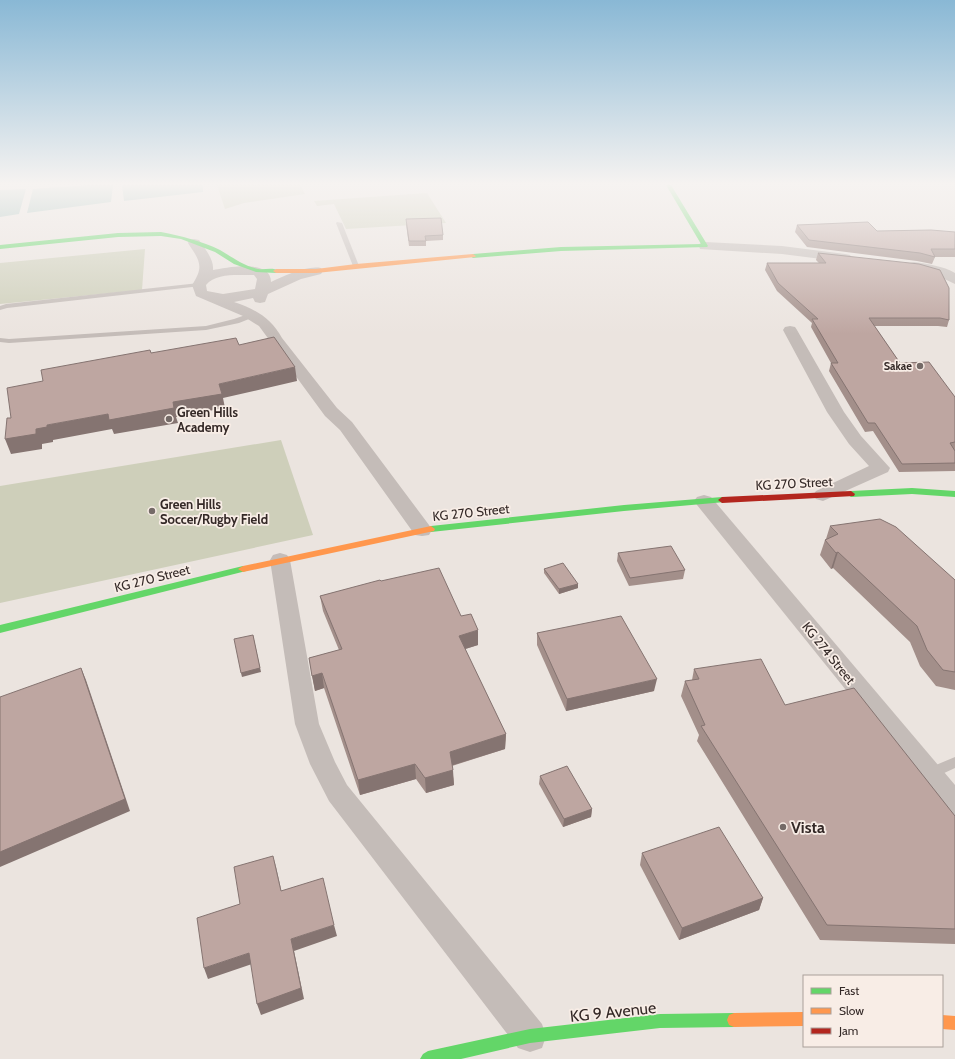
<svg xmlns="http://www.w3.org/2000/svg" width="955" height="1059" font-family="Cabin,sans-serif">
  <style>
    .green { fill: #cecfba }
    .water { fill: #9cbdb8 }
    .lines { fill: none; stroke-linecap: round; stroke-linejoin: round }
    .lane { fill: #c4bcb8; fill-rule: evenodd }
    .street { fill: #c4bcb8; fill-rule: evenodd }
    .fast { fill: #63d668; fill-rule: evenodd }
    .slow { fill: #ff974d; fill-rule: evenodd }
    .jam { fill: #b3261e; fill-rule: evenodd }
    .wall { fill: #a38f8a }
    .shaded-wall { fill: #857471 }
    .building { fill: #bea6a1; stroke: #857471 }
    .poi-dot { fill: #746a67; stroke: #f8ede6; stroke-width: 1.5 }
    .labels { text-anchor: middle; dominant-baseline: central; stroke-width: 3.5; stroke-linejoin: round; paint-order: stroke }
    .far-poi-label { font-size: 11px; font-weight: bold; fill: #342927; stroke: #f8ede6; text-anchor: end }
    .poi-label { font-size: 13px; font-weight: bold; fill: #342927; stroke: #f8ede6; text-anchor: start }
    .street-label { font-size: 13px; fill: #342927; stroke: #f8ede6 }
    .near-poi-label { font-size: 16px; font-weight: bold; fill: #342927; stroke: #f8ede6; text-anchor: start }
    .near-street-label { font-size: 16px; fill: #342927; stroke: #f8ede6 }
  </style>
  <rect width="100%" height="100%" fill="#ebe4df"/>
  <!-- green -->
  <g class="green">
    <polygon points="217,185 300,185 305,194 244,203 225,209"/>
    <polygon points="427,193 446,223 346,229 334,204 317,206 314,201"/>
    <polygon points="145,249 142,290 0,304 0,263"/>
    <polygon points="281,440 313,535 0,603 0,486"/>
  </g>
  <!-- water -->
  <g class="water">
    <polygon points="90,185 113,185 111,202 27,213 33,189"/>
    <polygon points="122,185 203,185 203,192 124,201"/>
    <polygon points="26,189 19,214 0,217 0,190"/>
  </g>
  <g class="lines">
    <!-- lane -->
    <g class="lane">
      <polygon points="337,222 342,223 359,266 358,267 353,266 336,223"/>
      <polygon points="199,283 202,285 201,286 7,308 0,310 0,306 6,304"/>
      <polygon points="251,313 254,313 254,317 239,323 206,330 9,343 0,342 0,338 9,339 206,326 234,319"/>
      <polygon points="955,757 955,768 929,780 924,778 922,774 924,770"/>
    </g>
    <!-- street -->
    <g class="street">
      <path d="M194 239 199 240C205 249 214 259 213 270 228 267 271 259 271 282 284 276 307 265 321 268L323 271 321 274 301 279 268 294 265 302 260 303 255 302 253 298 234 302C255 309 271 318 282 338L337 408 352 422 429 525 432 530 429 535 422 536 415 535 340 430 325 416 259 326 243 316 196 296 192 285C205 266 199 260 188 243L189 240ZM238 275H254L257 279 255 289 223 294 207 291 206 285C213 276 227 275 238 275Z"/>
      <polygon points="705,242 782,246 845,254 850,255 852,258 850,261 845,262 782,254 700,249 699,246 700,243"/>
      <path d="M914 262C928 264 943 266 955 273V284L936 275 909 269 907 266 909 263Z"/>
      <polygon points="790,326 795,327 797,330 844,412 861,436 890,468 888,472 823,501 816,499 813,495 816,491 869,466 849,444 827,412 783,330 785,327"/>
      <polygon points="704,495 711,497 955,785 955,817 945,813 697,505 694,501 697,497"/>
      <polygon points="280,553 287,555 290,560 319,724 335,762 347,785 542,1024 546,1036 542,1048 530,1052 518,1048 329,801 310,764 295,724 270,560 273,555"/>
    </g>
    <!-- fast -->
    <g class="fast">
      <polygon points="666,185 671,185 708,246 707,247 561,251 473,258 470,256 473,254 561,247 701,244"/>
      <path d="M161 232C181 236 202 241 220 250 232 257 244 266 258 269 265 270 273 267 279 271L276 273 256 272 234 264 215 252 181 239 161 236 118 237 0 249V245L118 233Z"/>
      <polygon points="912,488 955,491 955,497 912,494 851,497 847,494 851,491"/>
      <polygon points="722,497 725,498 726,500 725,502 624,511 431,532 427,529 431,526 624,505"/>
      <polygon points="243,566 246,567 248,569 246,571 0,633 0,625"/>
      <polygon points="734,1013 739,1015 741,1020 739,1025 734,1027 660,1028 530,1043 461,1059 420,1059 423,1054 428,1051 530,1029 660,1014"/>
    </g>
    <!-- slow -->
    <g class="slow">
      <polygon points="473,254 476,256 475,257 316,273 276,273 273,271 276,269 316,269 356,264"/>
      <polygon points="431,526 435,529 434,531 243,572 238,569 243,566"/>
      <polygon points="804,1012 804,1026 734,1027 729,1025 727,1020 729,1015 734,1013"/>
      <polygon points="942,1015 955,1016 955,1030 942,1029"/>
    </g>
    <!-- jam -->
    <polygon class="jam" points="851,491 855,494 854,496 722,503 718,500 722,497"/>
  </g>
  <!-- wall -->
  <g class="wall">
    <polygon points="406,224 443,235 443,240 426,241 426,246 409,246"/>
    <polygon points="797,225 877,231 955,232 955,257 935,257 932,264 917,261 807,247 795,232"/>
    <polygon points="818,253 949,320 947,327 938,326 874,326 900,363 955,397 955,471 899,472 873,431 865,432 829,371 831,363 811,327 812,323 777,291 765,270 767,263 819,263 816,260"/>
    <polygon points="830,526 955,580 955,690 936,686 920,666 910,642 833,568 831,569 820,555 825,540 826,539"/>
    <polygon points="618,553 685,570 683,579 629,586 617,561"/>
    <polygon points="544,569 578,584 578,588 559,594 544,573"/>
    <polygon points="381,581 461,616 478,645 465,649 506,734 505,749 452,766 454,785 426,793 416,779 360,795 324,688 315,691 309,658 339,650 323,611 320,596"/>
    <polygon points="537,633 654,691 566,711 537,645"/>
    <polygon points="694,669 785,705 955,816 955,944 820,940 697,741 699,735 681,696 685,681 692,680"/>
    <polygon points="540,776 592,809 591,817 563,827 539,784"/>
    <polygon points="642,853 763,898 759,910 679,940 640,865"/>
  </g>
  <!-- shaded-wall -->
  <g class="shaded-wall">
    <polygon points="295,367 297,381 223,398 225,408 176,417 178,423 114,434 112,429 53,440 53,442 42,444 42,449 11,454 5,439 47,425 173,402 219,384"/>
    <polygon points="838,552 833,568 831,569 836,553"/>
    <polygon points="578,584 578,588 559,594 559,589"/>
    <polygon points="478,630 478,645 459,651 459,636"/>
    <polygon points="253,635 261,672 242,677 241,673"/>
    <polygon points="81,668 86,680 130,811 0,867 0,852"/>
    <polygon points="322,673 324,688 315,691 312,676"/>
    <polygon points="657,679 654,691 566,711 567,699"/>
    <polygon points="506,734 505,749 450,766 450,752"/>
    <polygon points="415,764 416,779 360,795 358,780"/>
    <polygon points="453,770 454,785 426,793 425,778"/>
    <polygon points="592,809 591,817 563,827 564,819"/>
    <polygon points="273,856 276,867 284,903 281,891"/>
    <polygon points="763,898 759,910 679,940 682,928"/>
    <polygon points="334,925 337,936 294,951 304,999 261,1015 257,1004 291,939"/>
    <polygon points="249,953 252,964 208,979 204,968"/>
  </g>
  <!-- building -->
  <g class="building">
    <polygon points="441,218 443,235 425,236 426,241 409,241 406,219"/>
    <polygon points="868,222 877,231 931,230 955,232 955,249 931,249 935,257 920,253 809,240 797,225"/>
    <polygon points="818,253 919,264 940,270 949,288 949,320 940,318 869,318 900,363 929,362 955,397 955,442 950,443 955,451 955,463 902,464 875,423 868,423 831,363 838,363 812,319 818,319 778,283 767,263 826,263"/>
    <polygon points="274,337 295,367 219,384 222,394 173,402 174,408 109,420 108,414 47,425 47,427 36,429 36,434 5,439 7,418 11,418 7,388 43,381 41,370 150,350 151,353 236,338 239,345"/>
    <polygon points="880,519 896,527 955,580 955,672 943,670 927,650 917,626 838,552 836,553 825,540 838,534 830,526"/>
    <polygon points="671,546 685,570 630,578 618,553"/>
    <polygon points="563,563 578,584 559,589 544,569"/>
    <polygon points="439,568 461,616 471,614 478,630 459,636 506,734 450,752 453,770 425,778 415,764 358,780 322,673 312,676 309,658 342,649 320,596 380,580 381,581"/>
    <polygon points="621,616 657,679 567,699 537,633"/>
    <polygon points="253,635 260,668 241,673 234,639"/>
    <polygon points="761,659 785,705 854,688 955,816 955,929 827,925 701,726 705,725 685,681 699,679 694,669"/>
    <polygon points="81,668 125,799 0,852 0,697"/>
    <polygon points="567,766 592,809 564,819 540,776"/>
    <polygon points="719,827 763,898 682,928 642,853"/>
    <polygon points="273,856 281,891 323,878 334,925 291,939 301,988 257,1004 249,953 204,968 197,918 240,904 234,867"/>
  </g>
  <!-- sky -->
  <linearGradient id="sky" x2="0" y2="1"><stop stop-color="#89b8d5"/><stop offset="0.55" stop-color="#f6f3f1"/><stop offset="1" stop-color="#f6f3f1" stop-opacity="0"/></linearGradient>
  <rect width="955" height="334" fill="url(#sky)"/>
  <!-- markers -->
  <g class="poi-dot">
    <circle cx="920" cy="366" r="4"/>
    <circle cx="169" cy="419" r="4"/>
    <circle cx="152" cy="511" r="4"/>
    <circle cx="783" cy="827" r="4"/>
  </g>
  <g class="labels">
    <!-- far-poi labels -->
    <g class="far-poi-label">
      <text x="912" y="366">Sakae</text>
    </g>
    <!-- poi labels -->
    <g class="poi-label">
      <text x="177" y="412">Green Hills<tspan x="177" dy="15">Academy</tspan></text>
      <text x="160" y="504">Green Hills<tspan x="160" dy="15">Soccer/Rugby Field</tspan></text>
    </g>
    <!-- street labels -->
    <g class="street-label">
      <text transform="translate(794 483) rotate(-3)">KG 270 Street</text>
      <text transform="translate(471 512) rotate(-6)">KG 270 Street</text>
      <text transform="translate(152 578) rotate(-14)">KG 270 Street</text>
      <text transform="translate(829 653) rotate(51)">KG 274 Street</text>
    </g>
    <!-- near-poi labels -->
    <g class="near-poi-label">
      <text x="791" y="827">Vista</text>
    </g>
    <!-- near-street labels -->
    <g class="near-street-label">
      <text transform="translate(613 1012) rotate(-6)">KG 9 Avenue</text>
    </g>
  </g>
  <!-- legend -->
  <rect x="803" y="975" width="140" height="72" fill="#f8ede6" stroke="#aa9f9a"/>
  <rect x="811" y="988" width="20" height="6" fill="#63d668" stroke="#aa9f9a"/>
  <text x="839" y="995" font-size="12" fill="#342927">Fast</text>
  <rect x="811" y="1008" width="20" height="6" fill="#ff974d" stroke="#aa9f9a"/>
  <text x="839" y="1015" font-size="12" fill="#342927">Slow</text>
  <rect x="811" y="1028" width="20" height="6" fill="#b3261e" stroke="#aa9f9a"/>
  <text x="839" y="1035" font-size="12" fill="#342927">Jam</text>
</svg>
